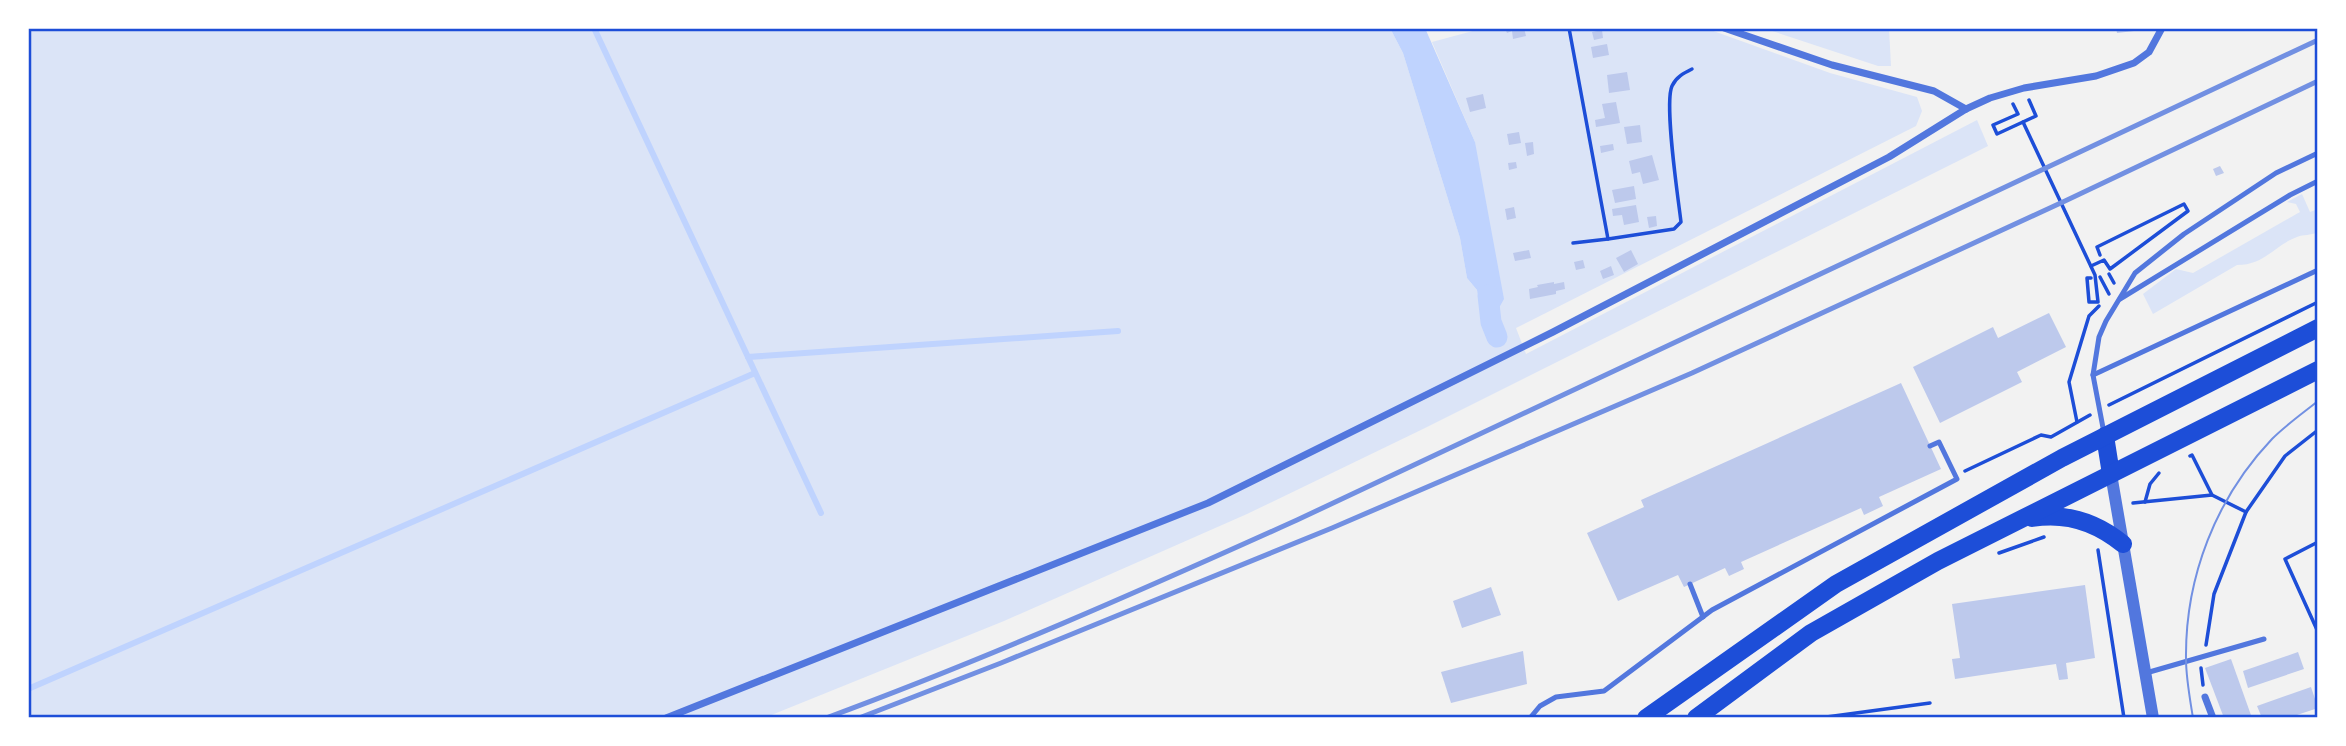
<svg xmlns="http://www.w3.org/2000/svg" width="2346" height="746" font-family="Manrope,sans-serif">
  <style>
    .green { fill: #dbe4f7 }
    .water { fill: #bfd3fe }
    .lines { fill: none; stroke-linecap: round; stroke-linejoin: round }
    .stream { stroke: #bfd3fe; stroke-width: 6 }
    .canal { stroke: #bfd3fe; stroke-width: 21 }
    .building { fill: #bdc9ec }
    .path { stroke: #1d4ed8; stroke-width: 3.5 }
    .service { stroke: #5277de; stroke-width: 5 }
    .minor { stroke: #5277de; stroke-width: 7 }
    .tertiary { stroke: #5277de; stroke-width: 12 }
    .primary { stroke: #1d4ed8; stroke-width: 18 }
    .tram { stroke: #7290e2; stroke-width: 2 }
    .rail { stroke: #7290e2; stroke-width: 5 }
    .neatline { fill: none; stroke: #1d4ed8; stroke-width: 2.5 }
  </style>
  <rect width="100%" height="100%" fill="#f2f2f2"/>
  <!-- green -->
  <g class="green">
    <polygon points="28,28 1390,28 1403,53 1460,238 1467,278 1477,290 1481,317 1475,142 1432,42 1484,28 1705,28 1830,73 1917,97 1922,111 1916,126 1516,328 1526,354 1977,120 1988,146 1423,429 1247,514 1004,621 764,718 28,718"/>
    <polygon points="1763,28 1889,28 1891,66 1878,66"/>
    <path d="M2302 194 2310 212 2318 209V232C2310 236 2304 234 2297 237 2273 246 2265 265 2237 265L2153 314 2143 294 2176 269 2193 273 2300 212 2296 204 2287 202Z"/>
  </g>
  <!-- water -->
  <polygon class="water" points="1390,28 1425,28 1475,142 1504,299 1491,322 1481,317 1477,290 1467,278 1460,238 1403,53"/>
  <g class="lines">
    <!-- stream -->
    <g class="stream">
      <polyline points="594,28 821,513"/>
      <polyline points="748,357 1118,331"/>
      <polyline points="28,689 755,373"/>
    </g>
    <!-- canal -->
    <polyline class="canal" points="1488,295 1491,322 1497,337"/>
  </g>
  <!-- building -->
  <g class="building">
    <polygon points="1505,28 1524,28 1526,36 1513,39 1512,31 1507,33"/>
    <polygon points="2116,28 2133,28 2134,31 2117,33"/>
    <polygon points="1602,30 1603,38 1594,40 1592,32"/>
    <polygon points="1607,44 1609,55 1593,58 1591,47"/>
    <polygon points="1627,72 1630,90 1609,93 1607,75"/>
    <polygon points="1483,94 1486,108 1470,112 1466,98"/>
    <polygon points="1616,102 1620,123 1596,127 1595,120 1605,118 1602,104"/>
    <polygon points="1640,125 1642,142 1627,144 1624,127"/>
    <polygon points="1519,132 1521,143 1509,145 1507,134"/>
    <polygon points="1533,142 1534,154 1527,156 1525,143"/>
    <polygon points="1613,144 1614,150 1601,153 1600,146"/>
    <polygon points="1652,155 1659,180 1643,184 1640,172 1632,174 1629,161"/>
    <polygon points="1516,162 1517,168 1509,170 1508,163"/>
    <polygon points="2220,166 2224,173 2216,176 2213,169"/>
    <polygon points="1634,186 1636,199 1615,203 1612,190"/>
    <polygon points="1636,205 1639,222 1624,225 1622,215 1613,216 1612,209"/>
    <polygon points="1514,207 1516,218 1507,220 1505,209"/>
    <polygon points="1656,216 1657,226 1649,228 1647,217"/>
    <polygon points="1529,250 1531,258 1515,261 1513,253"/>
    <polygon points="1631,250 1638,264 1624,272 1616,258"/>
    <polygon points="1583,260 1585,268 1576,270 1574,262"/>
    <polygon points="1611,266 1614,275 1603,279 1600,271"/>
    <polygon points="1554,282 1554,284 1564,282 1565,289 1556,291 1556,294 1530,299 1529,289 1538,287 1537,285"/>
    <polygon points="2049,313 2066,347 2017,372 2022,382 1940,423 1913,367 1993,327 1998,338"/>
    <polygon points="1901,383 1941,469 1879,497 1883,506 1864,515 1861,508 1741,562 1744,569 1729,576 1725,568 1684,587 1678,575 1618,601 1587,533 1644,507 1641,500"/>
    <polygon points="2085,585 2095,658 2066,663 2068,679 2059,680 2056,664 1955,679 1952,659 1960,658 1952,604"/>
    <polygon points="1491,587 1501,615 1462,628 1453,601"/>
    <polygon points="1523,651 1527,684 1451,703 1441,672"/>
    <polygon points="2298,652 2304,669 2248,688 2243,671"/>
    <polygon points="2231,659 2252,718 2224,718 2205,668"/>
    <polygon points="2311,687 2318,708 2288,718 2262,718 2257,706"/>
  </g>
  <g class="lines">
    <!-- path -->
    <g class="path">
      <path d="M1569 28 1608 239 1674 229 1681 222C1678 197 1664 104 1672 86 1676 77 1684 73 1692 69"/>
      <polyline points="2013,104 2018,114 1993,125 1997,134 2036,116 2029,100"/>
      <polyline points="2023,122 2095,275 2098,302 2089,302 2087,278 2091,278"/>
      <polyline points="1573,243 1608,239"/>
      <polyline points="2091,266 2104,260 2110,269 2188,211 2184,204 2097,247 2100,255"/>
      <polyline points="2109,274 2114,283"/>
      <polyline points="2100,277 2109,294"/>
      <polyline points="2109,405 2318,302"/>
      <polyline points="2077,422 2069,382 2089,316 2099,306"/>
      <polyline points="2190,456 2192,455 2212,495 2246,512"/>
      <polyline points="1965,471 2041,435 2051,437 2090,415"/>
      <polyline points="2145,502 2150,484 2159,473"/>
      <polyline points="2133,503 2212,495"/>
      <polyline points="2318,542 2285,559 2318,632"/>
      <polyline points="2098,550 2124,718"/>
      <polyline points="1999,553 2044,537"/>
      <polyline points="2206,645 2214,594 2246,512 2285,456 2318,430"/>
      <polyline points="2201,668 2203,685"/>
      <polyline points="1819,718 1930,703"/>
    </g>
    <!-- service -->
    <g class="service">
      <polyline points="2120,299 2290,195 2318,181"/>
      <polyline points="2093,375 2318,270"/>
      <polyline points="2104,433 2093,375 2099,337 2106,321 2135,273 2184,234 2276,173 2318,153"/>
      <polyline points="1690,584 1703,617"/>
      <polyline points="2146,673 2264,639"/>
      <polyline points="1530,718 1540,706 1556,697 1604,691 1712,610 1957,479 1939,442 1930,446"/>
    </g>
    <!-- minor -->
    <g class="minor">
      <polyline points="1724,28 1832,65 1934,91 1966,109"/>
      <polyline points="2205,697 2213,718"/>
      <polyline points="666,718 1208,503 1553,332 1889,157 1966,109 1990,98 2024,88 2096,76 2134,63 2149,52 2162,28"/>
    </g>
    <!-- tertiary -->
    <polyline class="tertiary" points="2111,474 2153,718"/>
    <!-- primary -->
    <g class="primary">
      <polyline points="2105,436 2111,474"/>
      <path d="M2032 518C2067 512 2096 522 2123 544"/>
      <polyline points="1646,718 1836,584 2062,458 2318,328"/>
      <polyline points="1696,718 1811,633 1938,561 2318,370"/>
    </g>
    <!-- tram -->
    <path class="tram" d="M2193 718C2190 699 2186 678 2186 659 2185 577 2216 498 2272 439 2286 425 2303 413 2318 401"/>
    <!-- rail -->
    <g class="rail">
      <path d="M826 718C986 659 1142 590 1297 520L2318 40"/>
      <polyline points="859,718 1001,663 1332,528 1692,373 2065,201 2318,81"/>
    </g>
  </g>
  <!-- border -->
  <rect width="2346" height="746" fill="none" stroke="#ffffff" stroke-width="60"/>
  <rect x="30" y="30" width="2286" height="686" class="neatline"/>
</svg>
